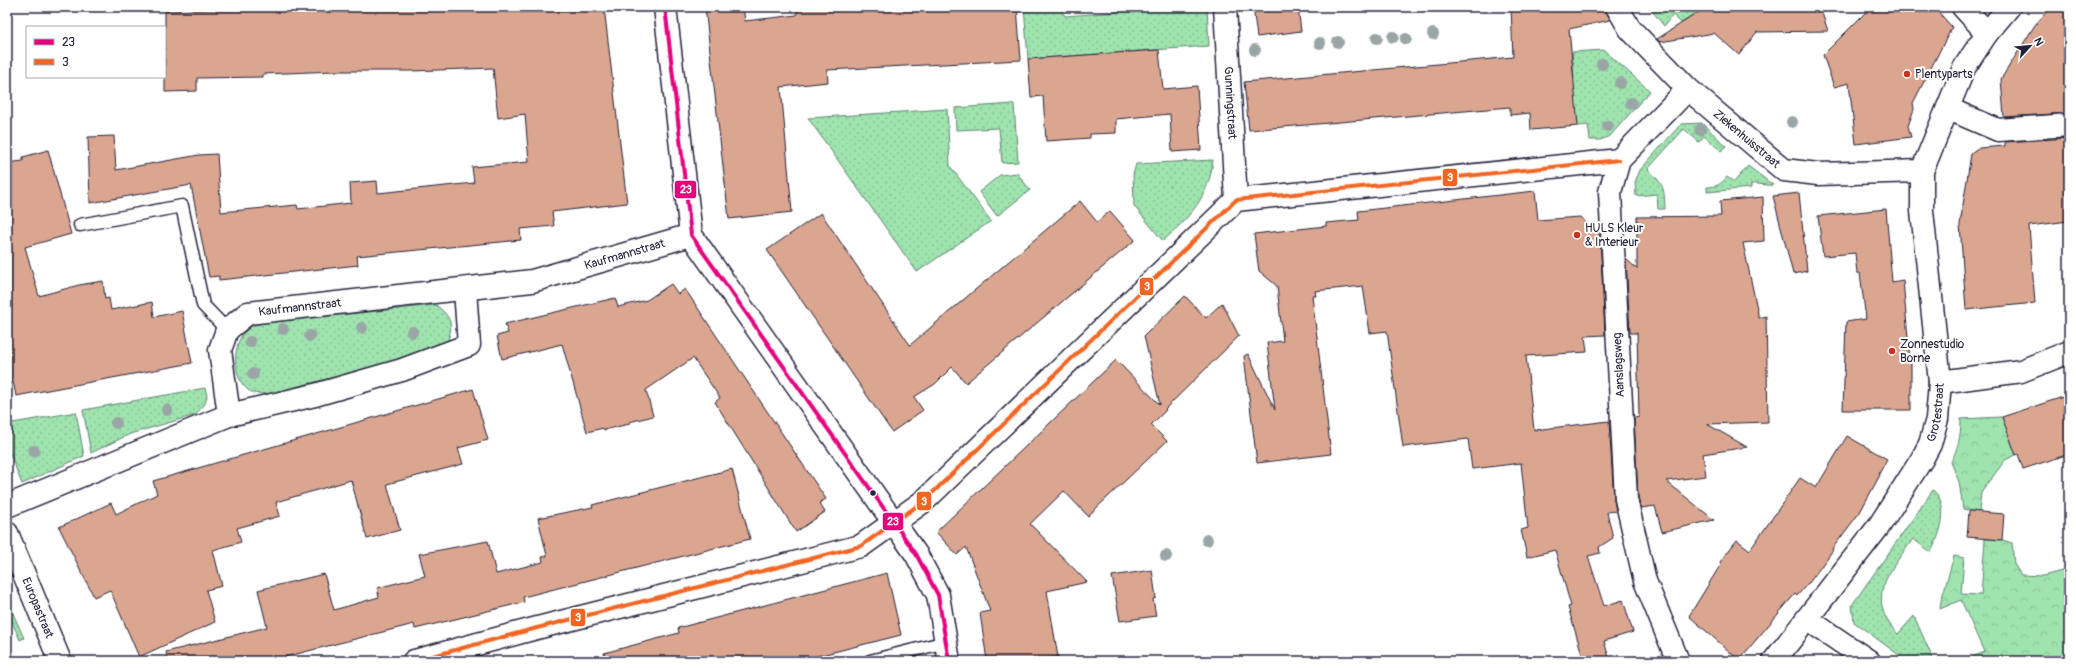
<svg xmlns="http://www.w3.org/2000/svg" width="2076" height="668" font-family="Pangolin,sans-serif">
  <style>
    .green { fill: url(#green-dots); stroke: #608274 }
    .forest { fill: url(#forest-crowns); stroke: #608274 }
    .building { fill: #dba690; stroke: #22223b }
    .lines { fill: none; stroke-linecap: round; stroke-linejoin: round }
    .lane-casing { stroke: #22223b; stroke-width: 15 }
    .street-casing { stroke: #22223b; stroke-width: 25 }
    .secondary-casing { stroke: #22223b; stroke-width: 25 }
    .lane { stroke: #fff; stroke-width: 12 }
    .street { stroke: #fff; stroke-width: 22 }
    .secondary { stroke: #fff; stroke-width: 22 }
    .bus-1-casing { stroke: #fff; stroke-width: 7 }
    .bus-2-casing { stroke: #fff; stroke-width: 7 }
    .bus-1 { stroke: #e5007d; stroke-width: 4 }
    .bus-2 { stroke: #f26522; stroke-width: 4 }
    .tree { fill: #9aa5a6 }
    .poi-dot { fill: #c8321e; stroke: #fff; stroke-width: 1.5 }
    .bus-dot { fill: #22223b; stroke: #fff; stroke-width: 1.5 }
    .labels { text-anchor: middle; dominant-baseline: central; stroke-width: 4; stroke-linejoin: round; paint-order: stroke }
    .poi-label { font-size: 12px; fill: #22223b; stroke: #fff; text-anchor: start }
    .street-label { font-size: 12px; fill: #22223b; stroke: #fff }
    .line-badge { stroke: #fff; stroke-width: 1.5 }
    .badge-label { font-size: 11px; text-anchor: middle; font-weight: bold; fill: #fff }
  </style>
  <defs>
    <pattern id="green-dots" width="8" height="8" patternUnits="userSpaceOnUse"><rect width="8" height="8" fill="#9fe3ae"/><path d="M2 2h.1M6 6h.1" fill="none" stroke="#89c297" stroke-width="1.8" stroke-linecap="round"/></pattern>
    <pattern id="forest-crowns" width="20" height="18" patternUnits="userSpaceOnUse"><rect width="20" height="18" fill="#9fe3ae"/><path d="M2 6a3 3 0 1 1 6 0M12 15a3 3 0 1 1 6 0" fill="none" stroke="#89c297"/></pattern>
  </defs>
  <rect width="100%" height="100%" fill="#fff"/>
  <filter id="ink" filterUnits="userSpaceOnUse"><feTurbulence type="fractalNoise" baseFrequency=".025" numOctaves="2"/><feDisplacementMap in="SourceGraphic" scale="8" xChannelSelector="R" yChannelSelector="G"/><feConvolveMatrix kernelMatrix="1 2 1 2 8 2 1 2 1" color-interpolation-filters="sRGB"/></filter>
  <g filter="url(#ink)">
    <!-- green -->
    <g class="green">
      <polygon points="1024,7 1059,7 1065,16 1183,7 1207,7 1209,46 1028,59"/>
      <polygon points="1649,7 1707,7 1681,23 1673,15 1664,26"/>
      <polygon points="1604,50 1650,91 1610,136 1600,140 1590,140 1588,125 1578,126 1571,77 1574,77 1572,52"/>
      <polygon points="1014,104 1018,162 1002,163 999,128 956,130 955,108"/>
      <polygon points="947,109 950,166 991,221 917,272 808,118"/>
      <path d="M1702 123 1726 146 1721 151 1704 136 1699 142 1684 129 1648 169C1664 186 1664 185 1665 209H1658L1657 194 1636 196 1635 182 1640 170 1681 124Z"/>
      <path d="M1213 160C1209 198 1190 216 1163 241L1134 206 1133 175 1136 164Z"/>
      <path d="M1748 166 1773 185C1765 186 1759 183 1751 184V188L1707 192V187C1717 187 1721 184 1727 177L1734 182Z"/>
      <polygon points="1017,173 1030,190 997,216 979,192 1000,175"/>
      <path d="M436 305C451 317 454 324 447 343L423 354 272 393C264 394 255 395 248 390 232 378 231 341 248 329 253 324 264 323 271 322Z"/>
      <polygon points="205,388 207,396 205,404 195,415 130,434 91,453 83,410"/>
      <polygon points="76,412 84,456 22,484 7,446 7,424"/>
      <path d="M1933 490C1951 506 1940 535 1931 552L1913 539C1891 570 1863 598 1898 634L1914 616 1934 661H1907L1854 622 1852 605Z"/>
      <polygon points="7,600 24,638 20,640 7,610"/>
    </g>
    <!-- forest -->
    <g class="forest">
      <path d="M2002 417 2016 455 2005 460 1981 493 1979 512 1963 509 1959 482 1951 462C1958 448 1961 436 1961 419Z"/>
      <polygon points="1985,539 2003,540 2012,543 2014,564 2021,575 2043,576 2069,569 2069,661 1963,661 1984,652 1961,600 1940,609 1941,601 1954,556 1964,558 1961,594 1981,595"/>
    </g>
    <!-- building -->
    <g class="building">
      <polygon points="289,7 604,7 627,203 552,212 554,226 520,229 521,240 357,256 358,265 219,280 219,276 209,277 191,185 90,203 88,137 114,136 116,170 199,155 217,154 221,212 297,205 298,209 351,203 350,183 377,181 378,193 474,183 472,167 529,162 525,114 498,118 493,68 411,71 334,71 263,74 263,77 197,78 197,91 165,92 165,11"/>
      <polygon points="705,7 743,7 745,21 797,15 797,7 1017,7 1021,60 827,70 828,82 781,87 792,212 729,219"/>
      <polygon points="1253,7 1298,7 1301,31 1257,37"/>
      <polygon points="1511,7 1605,7 1610,20 1569,29 1578,126 1531,130 1530,113 1510,115 1510,107 1249,130 1244,82 1513,57"/>
      <polygon points="1707,7 1820,7 1828,31 1757,32 1739,55 1714,33 1660,42 1657,39"/>
      <polygon points="1871,7 1934,7 1952,27 1913,103 1914,109 1908,126 1911,137 1856,144 1849,83 1834,87 1823,55"/>
      <polygon points="2051,7 2069,7 2069,113 2004,117 2001,79 2035,25"/>
      <polygon points="1159,50 1163,89 1197,86 1201,150 1172,152 1170,114 1116,119 1116,133 1090,134 1090,138 1046,141 1043,96 1031,97 1028,59"/>
      <polygon points="2069,138 2069,221 2029,226 2035,303 1966,310 1960,224 1971,154 1979,148 2005,146 2005,142"/>
      <polygon points="48,150 71,234 25,247 39,296 79,285 103,281 105,299 109,298 111,310 152,302 154,317 182,311 192,363 16,396 13,381 7,382 7,163 23,161 23,157"/>
      <polygon points="1535,191 1538,220 1580,217 1600,235 1605,335 1585,336 1587,352 1526,356 1534,430 1609,421 1614,500 1616,511 1607,512 1613,538 1599,547 1600,553 1588,556 1604,606 1623,600 1633,632 1604,641 1610,661 1584,661 1568,607 1571,606 1555,550 1527,557 1521,530 1528,528 1521,463 1472,469 1468,439 1403,447 1387,331 1370,333 1363,286 1315,291 1316,296 1312,296 1331,454 1257,463 1244,356 1248,354 1275,410 1267,343 1283,341 1277,286 1259,271 1254,234 1326,226 1326,223 1359,220 1358,211"/>
      <polygon points="1799,193 1807,271 1793,274 1773,196"/>
      <polygon points="1763,197 1764,241 1743,243 1759,318 1766,316 1768,422 1707,424 1747,447 1703,454 1706,476 1666,481 1714,520 1662,532 1655,506 1641,508 1638,497 1634,418 1639,417 1637,333 1630,333 1626,259 1637,269 1637,217 1721,216 1720,201"/>
      <polygon points="1080,201 1097,222 1110,211 1135,240 966,383 952,367 935,384 914,397 923,410 892,432 767,250 821,213 910,345"/>
      <polygon points="1886,209 1892,282 1903,280 1910,361 1911,362 1911,410 1843,410 1846,322 1866,319 1860,273 1857,273 1855,253 1823,256 1818,216"/>
      <polygon points="671,284 678,294 685,289 826,499 819,503 825,512 796,532 715,402 720,398 693,358 646,390 653,416 629,422 629,424 604,430 603,428 587,432 562,344 502,359 497,336 508,333 505,324 615,298 618,307 647,300"/>
      <polygon points="1185,296 1206,318 1222,303 1239,336 1165,409 1166,410 1151,425 1167,441 1088,516 1064,491 1030,524 1087,582 1047,591 1058,657 1031,661 987,661 980,613 990,611 966,547 957,555 936,532 1116,360 1160,405 1144,336"/>
      <polygon points="473,389 488,440 458,448 463,464 387,484 400,530 367,539 351,480 276,502 280,516 237,528 241,542 213,550 222,586 206,590 215,622 139,657 110,590 94,597 59,527 111,503 116,514 157,494 153,481"/>
      <polygon points="2069,395 2069,454 2023,469 2018,454 2016,455 2002,417"/>
      <polygon points="1847,436 1887,459 1879,474 1880,475 1860,512 1832,549 1833,550 1809,583 1808,583 1797,596 1795,594 1739,660 1689,616 1721,564 1720,562 1737,540 1750,550 1800,478 1816,488"/>
      <polygon points="732,469 750,539 523,597 524,602 415,629 414,624 269,661 168,661 166,652 267,627 258,590 324,574 334,610 379,597 377,588 425,576 419,554 488,541 496,574 543,562 542,557 547,556 538,518 593,507 592,505"/>
      <polygon points="1969,511 2004,514 2002,540 1967,537"/>
      <polygon points="1152,570 1156,598 1153,599 1156,616 1120,621 1112,576"/>
      <polygon points="887,573 901,635 798,661 605,661 604,653 679,633 678,628"/>
    </g>
    <g class="lines">
      <!-- lane casing -->
      <g class="lane-casing">
        <g id="lane">
          <polyline points="80,225 182,206 203,305 227,330"/>
          <polyline points="870,661 946,642"/>
        </g>
      </g>
      <!-- street casing -->
      <g class="street-casing">
        <g id="street">
          <polyline points="665,7 691,235 916,554 938,595 949,661"/>
          <path id="s1" d="M1225 7 1236 200"/>
          <path id="s2" d="M1617 7 1630 29 1688 89 1784 170 1818 174 1922 171"/>
          <polyline points="1963,7 1987,33"/>
          <polyline points="1949,109 1998,130 2069,125"/>
          <polyline points="1940,382 2021,371 2069,352"/>
          <path id="s3" d="M229 415 220 350 227 330 248 313 532 281 691 235"/>
          <polyline points="7,506 229,415 315,395 402,370 469,345 465,290"/>
          <polyline points="1807,619 1869,661"/>
          <polyline points="414,661 537,628 861,546 924,501 1236,200 1619,160"/>
          <polyline points="1678,661 1645,581 1626,499 1610,192 1619,160 1688,89"/>
          <path id="s4" d="M1774 661 1879 526 1922 459 1930 444 1937 419 1940 382 1922 211V171L1964 68 1987 33 2009 7"/>
        </g>
      </g>
      <!-- secondary casing -->
      <g class="secondary-casing">
        <g id="secondary">
          <path id="s5" d="M7 533 60 661"/>
        </g>
      </g>
      <!-- lane -->
      <use href="#lane" class="lane"/>
      <!-- street -->
      <use href="#street" class="street"/>
      <!-- secondary -->
      <use href="#secondary" class="secondary"/>
      <!-- bus-1 casing -->
      <g class="bus-1-casing">
        <polyline id="bus-1" points="665,7 691,235 916,554 938,595 949,661"/>
      </g>
      <!-- bus-2 casing -->
      <g class="bus-2-casing">
        <polyline id="bus-2" points="414,661 537,628 861,546 924,501 1236,200 1619,160"/>
      </g>
      <!-- bus-1 -->
      <use href="#bus-1" class="bus-1"/>
      <!-- bus-2 -->
      <use href="#bus-2" class="bus-2"/>
    </g>
    <!-- trees -->
    <g class="tree">
      <circle cx="1433" cy="34" r="6"/>
      <circle cx="1393" cy="37" r="6"/>
      <circle cx="1377" cy="38" r="6"/>
      <circle cx="1406" cy="39" r="6"/>
      <circle cx="1338" cy="42" r="6"/>
      <circle cx="1320" cy="43" r="6"/>
      <circle cx="1255" cy="50" r="6"/>
      <circle cx="1602" cy="64" r="6"/>
      <circle cx="1620" cy="83" r="6"/>
      <circle cx="1631" cy="103" r="6"/>
      <circle cx="1792" cy="122" r="6"/>
      <circle cx="1608" cy="126" r="6"/>
      <circle cx="1700" cy="130" r="6"/>
      <circle cx="362" cy="328" r="6"/>
      <circle cx="283" cy="329" r="6"/>
      <circle cx="412" cy="332" r="6"/>
      <circle cx="310" cy="336" r="6"/>
      <circle cx="250" cy="342" r="6"/>
      <circle cx="253" cy="374" r="6"/>
      <circle cx="167" cy="410" r="6"/>
      <circle cx="116" cy="423" r="6"/>
      <circle cx="34" cy="451" r="6"/>
      <circle cx="1207" cy="540" r="6"/>
      <circle cx="1166" cy="556" r="6"/>
    </g>
  </g>
  <!-- markers -->
  <g class="poi-dot">
    <circle cx="1907" cy="74" r="4"/>
    <circle cx="1577" cy="235" r="4"/>
    <circle cx="1892" cy="351" r="4"/>
  </g>
  <circle class="bus-dot" cx="873" cy="493" r="3.5"/>
  <g class="labels">
    <!-- poi labels -->
    <g class="poi-label">
      <text x="1915" y="74">Plentyparts</text>
      <text x="1585" y="228">HULS Kleur<tspan x="1585" dy="14">&amp; Interieur</tspan></text>
      <text x="1900" y="344">Zonnestudio<tspan x="1900" dy="14">Borne</tspan></text>
    </g>
    <!-- street labels -->
    <g class="street-label">
      <text stroke="none"><textPath href="#s1" startOffset="96">Gunningstraat</textPath></text>
      <text stroke="none"><textPath href="#s2" startOffset="186">Ziekenhuisstraat</textPath></text>
      <text stroke="none"><textPath href="#s3" startOffset="496">Kaufmannstraat</textPath></text>
      <text stroke="none"><textPath href="#s3" startOffset="166">Kaufmannstraat</textPath></text>
      <text transform="translate(1619 365) rotate(-93)">Aanslagsweg</text>
      <text stroke="none"><textPath href="#s4" startOffset="300">Grotestraat</textPath></text>
      <text stroke="none"><textPath href="#s5" startOffset="81">Europastraat</textPath></text>
    </g>
  </g>
  <g class="line-badge">
    <rect x="1442" y="168" width="16" height="19" rx="4" fill="#f26522"/>
    <rect x="674" y="180" width="23" height="19" rx="4" fill="#e5007d"/>
    <rect x="1139" y="277" width="15" height="19" rx="4" fill="#f26522"/>
    <rect x="916" y="491" width="16" height="20" rx="4" fill="#f26522"/>
    <rect x="882" y="512" width="22" height="19" rx="4" fill="#e5007d"/>
    <rect x="570" y="608" width="16" height="19" rx="4" fill="#f26522"/>
  </g>
  <g class="badge-label">
    <text x="1450" y="181">3</text>
    <text x="686" y="193">23</text>
    <text x="1147" y="290">3</text>
    <text x="924" y="505">3</text>
    <text x="893" y="525">23</text>
    <text x="578" y="621">3</text>
  </g>
  <!-- margin -->
  <rect width="2076" height="668" fill="none" stroke="#fff" stroke-width="24"/>
  <rect x="12" y="12" width="2052" height="644" fill="none" stroke="#22223b" stroke-width="1.5" filter="url(#ink)"/>
  <!-- legend -->
  <rect x="26" y="26" width="140" height="52" fill="#ffffff" stroke="#a7a7b1"/>
  <rect x="34" y="39" width="20" height="6" fill="#e5007d" stroke="#a7a7b1"/>
  <text x="62" y="46" font-size="12" fill="#22223b">23</text>
  <rect x="34" y="59" width="20" height="6" fill="#f26522" stroke="#a7a7b1"/>
  <text x="62" y="66" font-size="12" fill="#22223b">3</text>
  <!-- north arrow -->
  <g transform="translate(2030 46) rotate(63)" stroke="#ffffff" stroke-width="3" paint-order="stroke">
  <path d="M0-3L7 15L0 10L-7 15Z" fill="#22223b"/>
  <text y="-6" font-size="11" font-weight="bold" text-anchor="middle" fill="#22223b">N</text>
  </g>
</svg>
